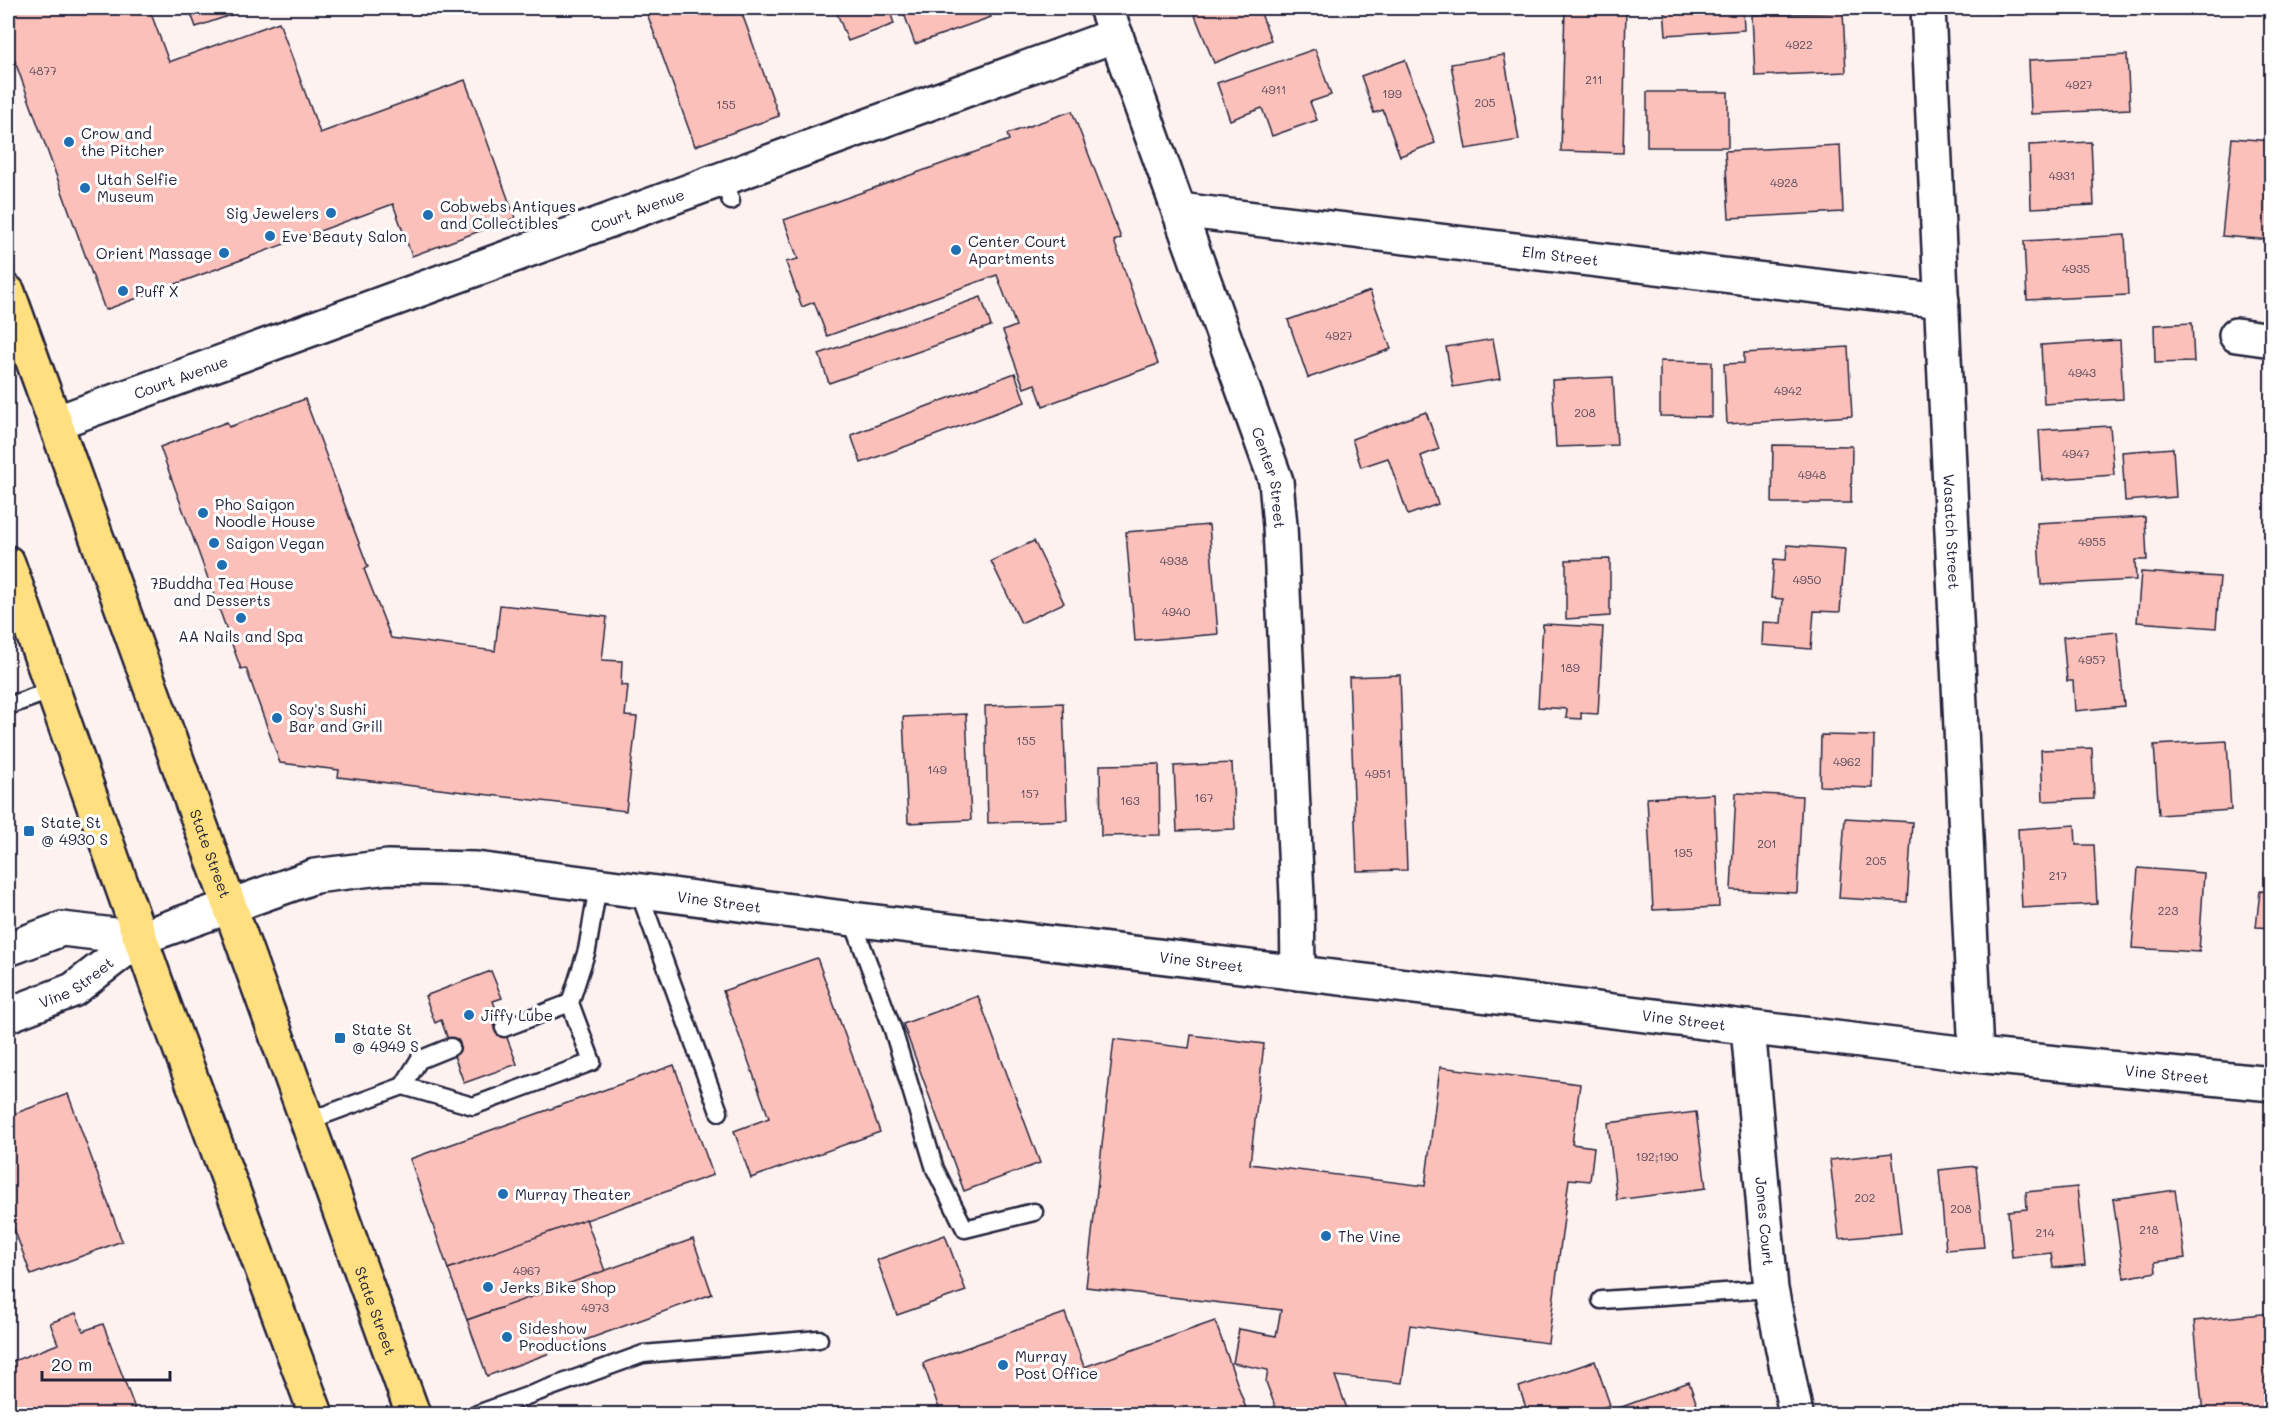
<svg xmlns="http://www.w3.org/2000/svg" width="2279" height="1422" font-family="Mali,sans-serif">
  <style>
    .building { fill: #fcc0bb; stroke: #22223b; stroke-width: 1.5 }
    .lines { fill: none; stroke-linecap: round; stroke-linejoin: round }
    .service-casing { stroke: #22223b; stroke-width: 21 }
    .minor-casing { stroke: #22223b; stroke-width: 38 }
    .tertiary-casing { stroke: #22223b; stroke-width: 38 }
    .primary-casing { stroke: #22223b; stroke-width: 38 }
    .service { stroke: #fff; stroke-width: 16 }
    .minor { stroke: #fff; stroke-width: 33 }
    .tertiary { stroke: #fff; stroke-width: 33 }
    .primary { stroke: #ffdf80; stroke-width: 33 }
    .poi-dot { fill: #1f6fb2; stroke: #fff; stroke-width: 2 }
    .labels { text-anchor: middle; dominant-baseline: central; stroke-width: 6; stroke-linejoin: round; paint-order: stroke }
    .number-label { font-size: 12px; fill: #584a5b }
    .poi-label { font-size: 15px; fill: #22223b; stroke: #fff; text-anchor: start }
    .street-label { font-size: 15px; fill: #22223b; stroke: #fff }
  </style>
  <rect width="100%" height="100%" fill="#fef2f1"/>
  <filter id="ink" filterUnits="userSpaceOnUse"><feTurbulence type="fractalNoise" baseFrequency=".0167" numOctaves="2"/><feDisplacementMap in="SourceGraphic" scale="12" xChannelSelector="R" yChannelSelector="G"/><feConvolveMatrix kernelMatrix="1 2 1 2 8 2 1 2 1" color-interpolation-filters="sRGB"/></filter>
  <g filter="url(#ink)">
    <!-- building -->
    <g class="building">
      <polygon points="8,8 149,8 169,62 279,22 320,133 465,80 515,218 412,256 393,204 105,310 8,42"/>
      <polygon points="189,8 251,8 196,27"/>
      <polygon points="645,8 740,8 779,116 695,146"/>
      <polygon points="835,8 889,8 894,24 848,41"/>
      <polygon points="902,8 987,8 991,17 915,44"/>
      <polygon points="1192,8 1259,8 1271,40 1214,63"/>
      <polygon points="1565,8 1626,8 1623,153 1561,151"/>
      <polygon points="1664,8 1743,8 1744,30 1666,35"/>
      <polygon points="1998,8 2109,8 1998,14"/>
      <polygon points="1843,12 1846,72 1755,76 1752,15"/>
      <polygon points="1315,49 1331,95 1310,102 1317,120 1272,136 1262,108 1230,120 1217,83"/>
      <polygon points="1504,55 1519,140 1466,149 1451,64"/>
      <polygon points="2127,55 2130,109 2031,114 2029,60"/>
      <polygon points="1405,60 1435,143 1400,156 1383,110 1374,113 1361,76"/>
      <rect x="1647" y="92" width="81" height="55"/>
      <polygon points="1072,111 1121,238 1114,241 1158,364 1043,406 1035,384 1024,388 1003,331 1016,326 997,275 827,336 814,302 802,307 786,262 798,259 784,220 1009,140 1007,134"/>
      <polygon points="2232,138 2272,141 2272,240 2222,236"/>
      <polygon points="2091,142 2094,205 2031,208 2029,145"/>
      <polygon points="1840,145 1843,212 1729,218 1725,151"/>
      <polygon points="2125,235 2128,295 2027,300 2024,241"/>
      <polygon points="1370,291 1391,349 1308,378 1288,320"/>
      <polygon points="981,297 991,326 829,383 819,354"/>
      <polygon points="2192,323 2194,362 2155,363 2154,325"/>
      <polygon points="1493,339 1500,379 1453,387 1446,347"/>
      <polygon points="2120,340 2123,399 2044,404 2041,345"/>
      <polygon points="1848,347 1852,416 1727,424 1724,364 1744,363 1744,353"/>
      <polygon points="1660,361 1712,362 1712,417 1660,416"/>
      <polygon points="1015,373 1025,402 861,463 851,435"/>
      <polygon points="1613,377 1617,445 1556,447 1552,380"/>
      <polygon points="305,399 368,567 364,569 391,638 495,651 500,605 607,617 602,660 622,661 621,685 628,686 625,716 637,717 626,811 338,777 339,770 280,763 246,668 241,669 160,447 227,422 229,427"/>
      <polygon points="1426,412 1439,449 1421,456 1438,504 1408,515 1388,458 1361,467 1352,439"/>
      <polygon points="2110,426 2114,475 2042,480 2039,430"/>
      <polygon points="1773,445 1852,446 1851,503 1772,503"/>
      <polygon points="2173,448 2176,497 2125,501 2122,452"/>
      <polygon points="2145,517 2147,560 2135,560 2136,580 2041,585 2037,523"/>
      <polygon points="1209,525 1218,634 1135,641 1126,532"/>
      <polygon points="1034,541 1064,603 1021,623 991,561"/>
      <polygon points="1787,545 1845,549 1840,612 1814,611 1811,649 1762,645 1763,622 1781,623 1783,599 1771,598 1774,559 1786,560"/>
      <polygon points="1610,559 1610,616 1566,619 1566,560"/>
      <polygon points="2141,572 2220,577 2216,628 2137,622"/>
      <polygon points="1543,624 1603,627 1598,714 1581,713 1581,719 1566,718 1567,709 1538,707"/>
      <polygon points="2117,632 2124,706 2075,711 2073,681 2067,681 2063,637"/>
      <polygon points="1400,675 1407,870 1357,871 1349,677"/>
      <polygon points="1063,703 1067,820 988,823 985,706"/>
      <polygon points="966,714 971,820 908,823 903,717"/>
      <polygon points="1821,735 1874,736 1873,788 1820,786"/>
      <polygon points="2227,741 2231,810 2159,815 2154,745"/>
      <polygon points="2092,748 2094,799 2043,801 2041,750"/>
      <polygon points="1232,763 1235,829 1177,831 1174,766"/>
      <polygon points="1159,764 1160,835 1101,836 1100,765"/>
      <polygon points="1736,793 1802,796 1797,893 1731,890"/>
      <polygon points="1714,794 1719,907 1653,910 1647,798"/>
      <polygon points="1845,818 1912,822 1907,902 1839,898"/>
      <polygon points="2075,825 2076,845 2094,845 2097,904 2022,908 2018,829"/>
      <polygon points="2138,868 2204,873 2199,952 2132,948"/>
      <polygon points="2260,891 2272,892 2272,928 2256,927"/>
      <polygon points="817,958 880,1132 751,1178 734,1131 769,1118 723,991"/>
      <polygon points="491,971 502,998 493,1001 517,1064 464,1083 441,1020 435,1023 425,996"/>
      <polygon points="978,996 1040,1163 964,1191 903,1024"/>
      <polygon points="1191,1035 1264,1044 1250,1164 1425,1186 1440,1067 1580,1084 1572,1144 1594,1147 1590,1181 1569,1179 1548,1343 1410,1325 1402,1383 1335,1376 1349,1414 1278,1414 1266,1382 1268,1370 1233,1363 1239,1329 1276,1336 1281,1310 1086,1287 1114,1039 1189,1048"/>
      <polygon points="674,1065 713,1175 448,1269 410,1159"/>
      <polygon points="68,1094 122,1241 31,1275 8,1212 8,1116"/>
      <polygon points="1696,1112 1706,1188 1617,1200 1608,1123"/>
      <polygon points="1892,1153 1901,1233 1839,1239 1830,1160"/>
      <polygon points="1976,1166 1984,1247 1946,1250 1939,1170"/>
      <polygon points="2077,1187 2085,1265 2053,1268 2051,1253 2012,1257 2008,1211 2027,1209 2026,1192"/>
      <polygon points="2175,1190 2185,1258 2155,1262 2156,1272 2124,1278 2113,1199"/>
      <polygon points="586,1219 605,1271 467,1320 448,1269"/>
      <polygon points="2272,1219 2272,1273 2266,1220"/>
      <polygon points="945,1235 966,1291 897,1315 877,1260"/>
      <polygon points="693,1239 712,1294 487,1376 467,1320"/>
      <polygon points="76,1313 83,1331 103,1324 137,1414 8,1414 8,1363 58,1344 50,1323"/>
      <polygon points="1065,1313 1084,1367 1215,1321 1248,1414 941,1414 923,1363"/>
      <polygon points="2272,1313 2272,1414 2203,1414 2194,1321"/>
      <polygon points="1595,1361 1610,1405 1582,1414 1528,1414 1519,1387"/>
      <polygon points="1689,1382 1700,1414 1603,1414"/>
    </g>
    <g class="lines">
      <!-- service casing -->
      <g class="service-casing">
        <g id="service">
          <polyline points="722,178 731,201"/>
          <polyline points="8,706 53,690"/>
          <polyline points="639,892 719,1112"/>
          <polyline points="852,919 893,1030 935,1169 965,1229 1034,1212"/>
          <polyline points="504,1028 570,1003"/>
          <polyline points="403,1086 419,1060 451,1047"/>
          <polyline points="308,1121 403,1086 473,1106 592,1062 570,1003 587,950 598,886"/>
          <polyline points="1601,1300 1771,1289"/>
          <polyline points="477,1414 643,1354 819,1339"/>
        </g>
      </g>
      <!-- minor casing -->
      <g class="minor-casing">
        <g id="minor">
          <path id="s1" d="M1106 8 1276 481 1280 526 1297 896 1298 973"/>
          <path id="s2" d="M1928 8 1976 1055"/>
          <path id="s3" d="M1179 210 1942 301"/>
          <polyline points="2236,335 2272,340"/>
          <path id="s4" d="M55 423 1116 35"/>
          <path id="s5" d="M1748 1027 1771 1289 1796 1414"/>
        </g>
      </g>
      <!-- tertiary casing -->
      <g class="tertiary-casing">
        <g id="tertiary">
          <polyline points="8,949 62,929 140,938"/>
          <path id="s6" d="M8 1015 73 990 140 938 315 876 388 867 476 869 852 919 1976 1055 2272 1084"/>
        </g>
      </g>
      <!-- primary casing -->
      <g class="primary-casing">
        <g id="primary">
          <path id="s7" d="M8 292 413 1414"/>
          <polyline points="8,563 165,1008 316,1414"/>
        </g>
      </g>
      <!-- service -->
      <use href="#service" class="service"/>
      <!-- minor -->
      <use href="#minor" class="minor"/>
      <!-- tertiary -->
      <use href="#tertiary" class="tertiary"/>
      <!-- primary -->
      <use href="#primary" class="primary"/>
    </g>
  </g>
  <!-- markers -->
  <g class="poi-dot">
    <circle cx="69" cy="142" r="6"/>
    <circle cx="85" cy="188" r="6"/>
    <circle cx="331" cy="213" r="6"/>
    <circle cx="428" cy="215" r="6"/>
    <circle cx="270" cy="236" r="6"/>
    <circle cx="956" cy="250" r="6"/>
    <circle cx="224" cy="253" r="6"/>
    <circle cx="123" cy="291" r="6"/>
    <circle cx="203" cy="513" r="6"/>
    <circle cx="214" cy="543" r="6"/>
    <circle cx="222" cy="565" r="6"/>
    <circle cx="241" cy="618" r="6"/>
    <circle cx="277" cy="718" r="6"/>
    <rect x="23" y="825" width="12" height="12" rx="3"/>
    <circle cx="469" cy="1015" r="6"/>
    <rect x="334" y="1032" width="12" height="12" rx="3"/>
    <circle cx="503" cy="1194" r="6"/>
    <circle cx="1326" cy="1236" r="6"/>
    <circle cx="488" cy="1287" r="6"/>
    <circle cx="507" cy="1337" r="6"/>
    <circle cx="1003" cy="1365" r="6"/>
  </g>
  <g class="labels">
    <!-- number labels -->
    <g class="number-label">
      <text x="1799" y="44">4922</text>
      <text x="43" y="70">4877</text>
      <text x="1594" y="79">211</text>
      <text x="2079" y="84">4927</text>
      <text x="1274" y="89">4911</text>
      <text x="1392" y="93">199</text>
      <text x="1485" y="102">205</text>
      <text x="726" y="104">155</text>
      <text x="2062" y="175">4931</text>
      <text x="1784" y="182">4928</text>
      <text x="2076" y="268">4935</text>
      <text x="1339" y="335">4927</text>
      <text x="2082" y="372">4943</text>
      <text x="1788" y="390">4942</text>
      <text x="1585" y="412">208</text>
      <text x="2076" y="453">4947</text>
      <text x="1812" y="474">4948</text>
      <text x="2092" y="541">4955</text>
      <text x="1174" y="560">4938</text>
      <text x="1807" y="579">4950</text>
      <text x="1176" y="611">4940</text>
      <text x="2092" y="659">4957</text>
      <text x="1570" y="667">189</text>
      <text x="1026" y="740">155</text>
      <text x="1847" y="761">4962</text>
      <text x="937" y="769">149</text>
      <text x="1378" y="773">4951</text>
      <text x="1030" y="793">157</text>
      <text x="1204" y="797">167</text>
      <text x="1130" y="800">163</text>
      <text x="1767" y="843">201</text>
      <text x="1683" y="852">195</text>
      <text x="1876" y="860">205</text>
      <text x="2058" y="875">217</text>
      <text x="2168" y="910">223</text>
      <text x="1657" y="1156">192;190</text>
      <text x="1865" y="1197">202</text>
      <text x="1961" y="1208">208</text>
      <text x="2149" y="1229">218</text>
      <text x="2045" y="1232">214</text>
      <text x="527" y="1270">4967</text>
      <text x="595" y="1307">4973</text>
    </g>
    <!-- poi labels -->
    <g class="poi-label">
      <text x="81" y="133">Crow and<tspan x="81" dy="17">the Pitcher</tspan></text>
      <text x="97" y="179">Utah Selfie<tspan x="97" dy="17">Museum</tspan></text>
      <text x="440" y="206">Cobwebs Antiques<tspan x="440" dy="17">and Collectibles</tspan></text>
      <text x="319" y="213" text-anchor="end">Sig Jewelers</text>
      <text x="282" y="236">Eve Beauty Salon</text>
      <text x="968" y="241">Center Court<tspan x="968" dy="17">Apartments</tspan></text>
      <text x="212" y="253" text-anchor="end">Orient Massage</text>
      <text x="135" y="291">Puff X</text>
      <text x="215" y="504">Pho Saigon<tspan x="215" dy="17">Noodle House</tspan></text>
      <text x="226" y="543">Saigon Vegan</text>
      <text x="222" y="583" text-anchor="middle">7Buddha Tea House<tspan x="222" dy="17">and Desserts</tspan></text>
      <text x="241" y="636" text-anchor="middle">AA Nails and Spa</text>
      <text x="289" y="709">Soy's Sushi<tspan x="289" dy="17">Bar and Grill</tspan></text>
      <text x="41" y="822">State St<tspan x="41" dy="17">@ 4930 S</tspan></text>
      <text x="481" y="1015">Jiffy Lube</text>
      <text x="352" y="1029">State St<tspan x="352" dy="17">@ 4949 S</tspan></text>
      <text x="515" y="1194">Murray Theater</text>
      <text x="1338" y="1236">The Vine</text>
      <text x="500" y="1287">Jerks Bike Shop</text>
      <text x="519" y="1328">Sideshow<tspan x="519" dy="17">Productions</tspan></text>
      <text x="1015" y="1356">Murray<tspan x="1015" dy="17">Post Office</tspan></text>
    </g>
    <!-- street labels -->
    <g class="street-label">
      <text stroke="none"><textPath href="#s4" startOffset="620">Court Avenue</textPath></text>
      <text stroke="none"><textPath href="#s3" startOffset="384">Elm Street</textPath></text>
      <text stroke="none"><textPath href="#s4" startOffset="134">Court Avenue</textPath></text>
      <text stroke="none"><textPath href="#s1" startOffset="498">Center Street</textPath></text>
      <text stroke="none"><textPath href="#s2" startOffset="524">Wasatch Street</textPath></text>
      <text stroke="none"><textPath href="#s7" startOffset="597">State Street</textPath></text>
      <text stroke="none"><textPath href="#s6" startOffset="747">Vine Street</textPath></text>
      <text stroke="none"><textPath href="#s6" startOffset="1233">Vine Street</textPath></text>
      <text stroke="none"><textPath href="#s6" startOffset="76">Vine Street</textPath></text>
      <text stroke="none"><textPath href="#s6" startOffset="1719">Vine Street</textPath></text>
      <text stroke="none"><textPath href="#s6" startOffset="2205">Vine Street</textPath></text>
      <text stroke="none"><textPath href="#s5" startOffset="195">Jones Court</textPath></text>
      <text stroke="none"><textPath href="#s7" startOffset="1083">State Street</textPath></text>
    </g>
  </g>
  <!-- margin -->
  <rect width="2279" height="1422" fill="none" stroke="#fff" stroke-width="30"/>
  <rect x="15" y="15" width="2249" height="1392" fill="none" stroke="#22223b" stroke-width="2" filter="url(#ink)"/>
  <!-- scale -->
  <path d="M42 1371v9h128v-9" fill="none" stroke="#22223b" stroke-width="3"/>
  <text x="51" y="1371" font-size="18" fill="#22223b" stroke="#ffffff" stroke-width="4.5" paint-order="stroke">20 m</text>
</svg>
